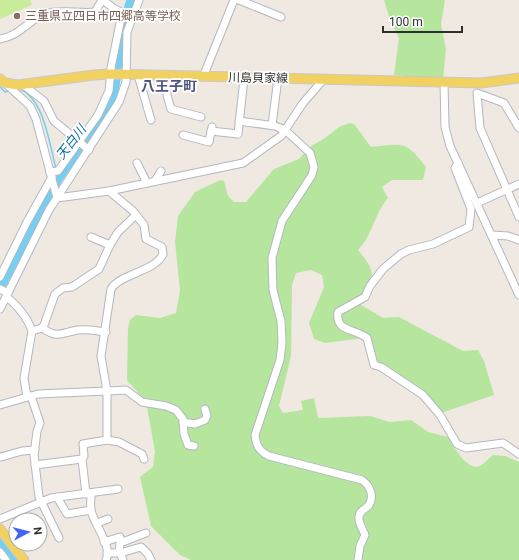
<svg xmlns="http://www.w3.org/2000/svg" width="519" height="560" font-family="Roboto,'Noto Sans JP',sans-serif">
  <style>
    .green { fill: #b6e59e }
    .pitch { fill: #c9ec9a }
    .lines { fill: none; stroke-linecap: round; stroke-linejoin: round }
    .stream { stroke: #75cff0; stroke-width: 1.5 }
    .river { stroke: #75cff0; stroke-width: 9 }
    .minor-casing { stroke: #b4b7c1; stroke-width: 9 }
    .major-casing { stroke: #c9c9c9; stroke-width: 11 }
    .minor { stroke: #fff; stroke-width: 7 }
    .major { stroke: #f2d163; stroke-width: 9 }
    .education-dot { fill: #8d6e63; stroke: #fff; stroke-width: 1.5 }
    .labels { text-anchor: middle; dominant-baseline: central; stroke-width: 3.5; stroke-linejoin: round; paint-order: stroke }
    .education-label { font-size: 12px; fill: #785e54; stroke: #fff; text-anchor: start }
    .street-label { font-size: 12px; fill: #2e2e2e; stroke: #fff }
    .water-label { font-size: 13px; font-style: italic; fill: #0d6fa3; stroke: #fff }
    .quarter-label { font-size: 14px; font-weight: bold; fill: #4d5680; stroke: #fff }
  </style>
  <rect width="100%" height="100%" fill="#efe9e1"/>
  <!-- green -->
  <g class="green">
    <polygon points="384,0 445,0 441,24 446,49 443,79 394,75 399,38 391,23"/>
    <path d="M350 123 354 124 371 147C404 144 405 140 426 167L423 180H392L382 187 388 198C373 216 374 233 358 250 378 274 374 276 360 302L361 305 383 318 399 317 463 351 478 350 484 361 494 395 441 413 391 369 378 364 371 337 325 343 314 339 309 323 324 287 322 275 311 270 296 273 292 285 291 356 279 406 283 413 303 410 301 401 314 398 318 418 370 416 390 422 411 420 428 432 448 437C454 446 466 471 480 466 484 464 489 458 493 455L505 456 519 462V560H191L180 555 151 526 140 477 153 467 155 451 146 402 127 380 128 328 130 320 136 315 160 318 176 313 180 290 175 242 178 216 195 192 220 180 224 181 228 196 234 202H246L274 169 299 159 310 147 325 138 339 127Z"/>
  </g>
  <!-- pitch -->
  <polygon class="pitch" points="0,0 30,0 32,5 0,19"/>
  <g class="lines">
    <!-- stream -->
    <g class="stream">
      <polyline points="0,87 5,92 8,91"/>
      <path d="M19 89C44 97 50 146 56 169"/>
      <polyline points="57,173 58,179"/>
    </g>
    <!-- river -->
    <g class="river">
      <polyline points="0,288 58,179 67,166 82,151 103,122 114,96 122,27 131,0"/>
      <polyline points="0,540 14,560"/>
    </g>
    <!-- minor casing -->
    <g class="minor-casing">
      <g id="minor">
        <polyline points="103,0 113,8 133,18"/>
        <polyline points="239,0 281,17"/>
        <path d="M0 39C20 36 28 20 45 14 61 9 79 14 95 12L102 0"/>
        <polyline points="138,75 151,120"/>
        <polyline points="167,76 167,95 171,109 201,117"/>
        <polyline points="203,77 234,0"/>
        <polyline points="444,82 445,127 450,146 519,295"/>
        <polyline points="5,83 30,106 36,119 57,198"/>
        <polyline points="22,84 44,101 54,121 89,150"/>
        <path d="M239 121 275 126 285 130 310 153 314 167 312 175 282 221 272 258 273 290 281 321 282 343 280 360 255 435C256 445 259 451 269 456L362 480C369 485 375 495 369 505 365 510 359 510 359 517 358 523 363 529 365 535L360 546 358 560"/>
        <polyline points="272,125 278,78"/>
        <polyline points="519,128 504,103 477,93 480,128 519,217"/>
        <polyline points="211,131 238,134 244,78"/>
        <polyline points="183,135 209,142 212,127"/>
        <polyline points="137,163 147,183"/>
        <path d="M458 163 455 168 471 209 469 227 433 244 409 250 401 254 383 269 370 286 365 297 338 312C335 332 354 328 367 338L374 365 381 367 423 395 440 415 457 444 466 448 503 443 519 454"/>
        <polyline points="50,172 58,171 98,115 109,91 111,68 122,13"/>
        <polyline points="155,181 161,171"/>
        <polyline points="57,198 109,191 243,163 281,136 303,103 323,80"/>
        <polyline points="477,203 519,184"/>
        <polyline points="492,235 508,236 519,240"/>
        <polyline points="91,237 110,245"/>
        <polyline points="0,277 27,222 52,177"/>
        <polyline points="0,289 8,293"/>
        <path d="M6 297C17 304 28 319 32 331L24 378 27 397"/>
        <polyline points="0,309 49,210 119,102 126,82 127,32 139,0"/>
        <path d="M42 328C59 339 60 333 78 330 87 329 97 331 106 332"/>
        <polyline points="32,331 42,328 44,325 55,294 63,288 72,287 99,269 110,245 118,232 136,215"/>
        <polyline points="31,396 40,423 37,431 34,455 39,497 59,538"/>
        <path d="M0 405 38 394 107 391 101 356 111 289C121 273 155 272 163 254L162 247 146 239 144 225 133 211 109 191"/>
        <polyline points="183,422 195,424 205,420 207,416 205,409"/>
        <polyline points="107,440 107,391 126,390 142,402 166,406 176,410 183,419 184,434 188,445 194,446"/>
        <polyline points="1,457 22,451 35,450"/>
        <polyline points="35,465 82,459"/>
        <polyline points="86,494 82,459 84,456 83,444 107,440 119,442 142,454 144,459"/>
        <path d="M91 494C91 499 90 505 91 510 93 523 113 546 106 560"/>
        <polyline points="57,497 67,514 91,510"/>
        <polyline points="0,519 51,498 118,489"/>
        <polyline points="97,523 108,519"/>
        <polyline points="104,542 120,537"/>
        <polyline points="0,552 6,560"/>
        <polyline points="119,552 120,543 146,533"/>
        <polyline points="107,553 120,553 123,560"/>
        <polyline points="120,553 141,547 148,554 151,560"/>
      </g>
    </g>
    <!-- major casing -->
    <g class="major-casing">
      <g id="major">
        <polyline points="0,79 5,83 18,85 94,75 110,74 481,83 519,78"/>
        <polyline points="0,529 24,560"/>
      </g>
    </g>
    <!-- minor -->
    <use href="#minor" class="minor"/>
    <!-- major -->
    <use href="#major" class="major"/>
  </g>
  <!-- markers -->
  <circle class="education-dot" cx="17" cy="16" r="4"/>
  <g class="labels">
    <!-- education labels -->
    <g class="education-label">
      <text x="25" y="16">三重県立四日市四郷高等学校</text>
    </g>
    <!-- street labels -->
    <g class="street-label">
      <text transform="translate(258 78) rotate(1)">川島貝家線</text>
    </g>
    <!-- water labels -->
    <g class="water-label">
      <text transform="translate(71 142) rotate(-52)">天白川</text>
    </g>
    <!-- quarter labels -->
    <g class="quarter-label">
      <text x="169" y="86">八王子町</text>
    </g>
  </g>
  <!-- north arrow -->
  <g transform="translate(28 532) rotate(83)"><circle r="19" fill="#ffffff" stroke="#ababab"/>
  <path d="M0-3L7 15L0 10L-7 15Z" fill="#4264fb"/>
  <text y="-6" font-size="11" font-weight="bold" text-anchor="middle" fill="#2e2e2e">N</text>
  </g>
  <!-- scale -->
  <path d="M383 26v6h79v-6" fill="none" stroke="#2e2e2e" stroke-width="2"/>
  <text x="389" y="26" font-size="12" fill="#2e2e2e" stroke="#ffffff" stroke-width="3" paint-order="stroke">100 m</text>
</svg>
